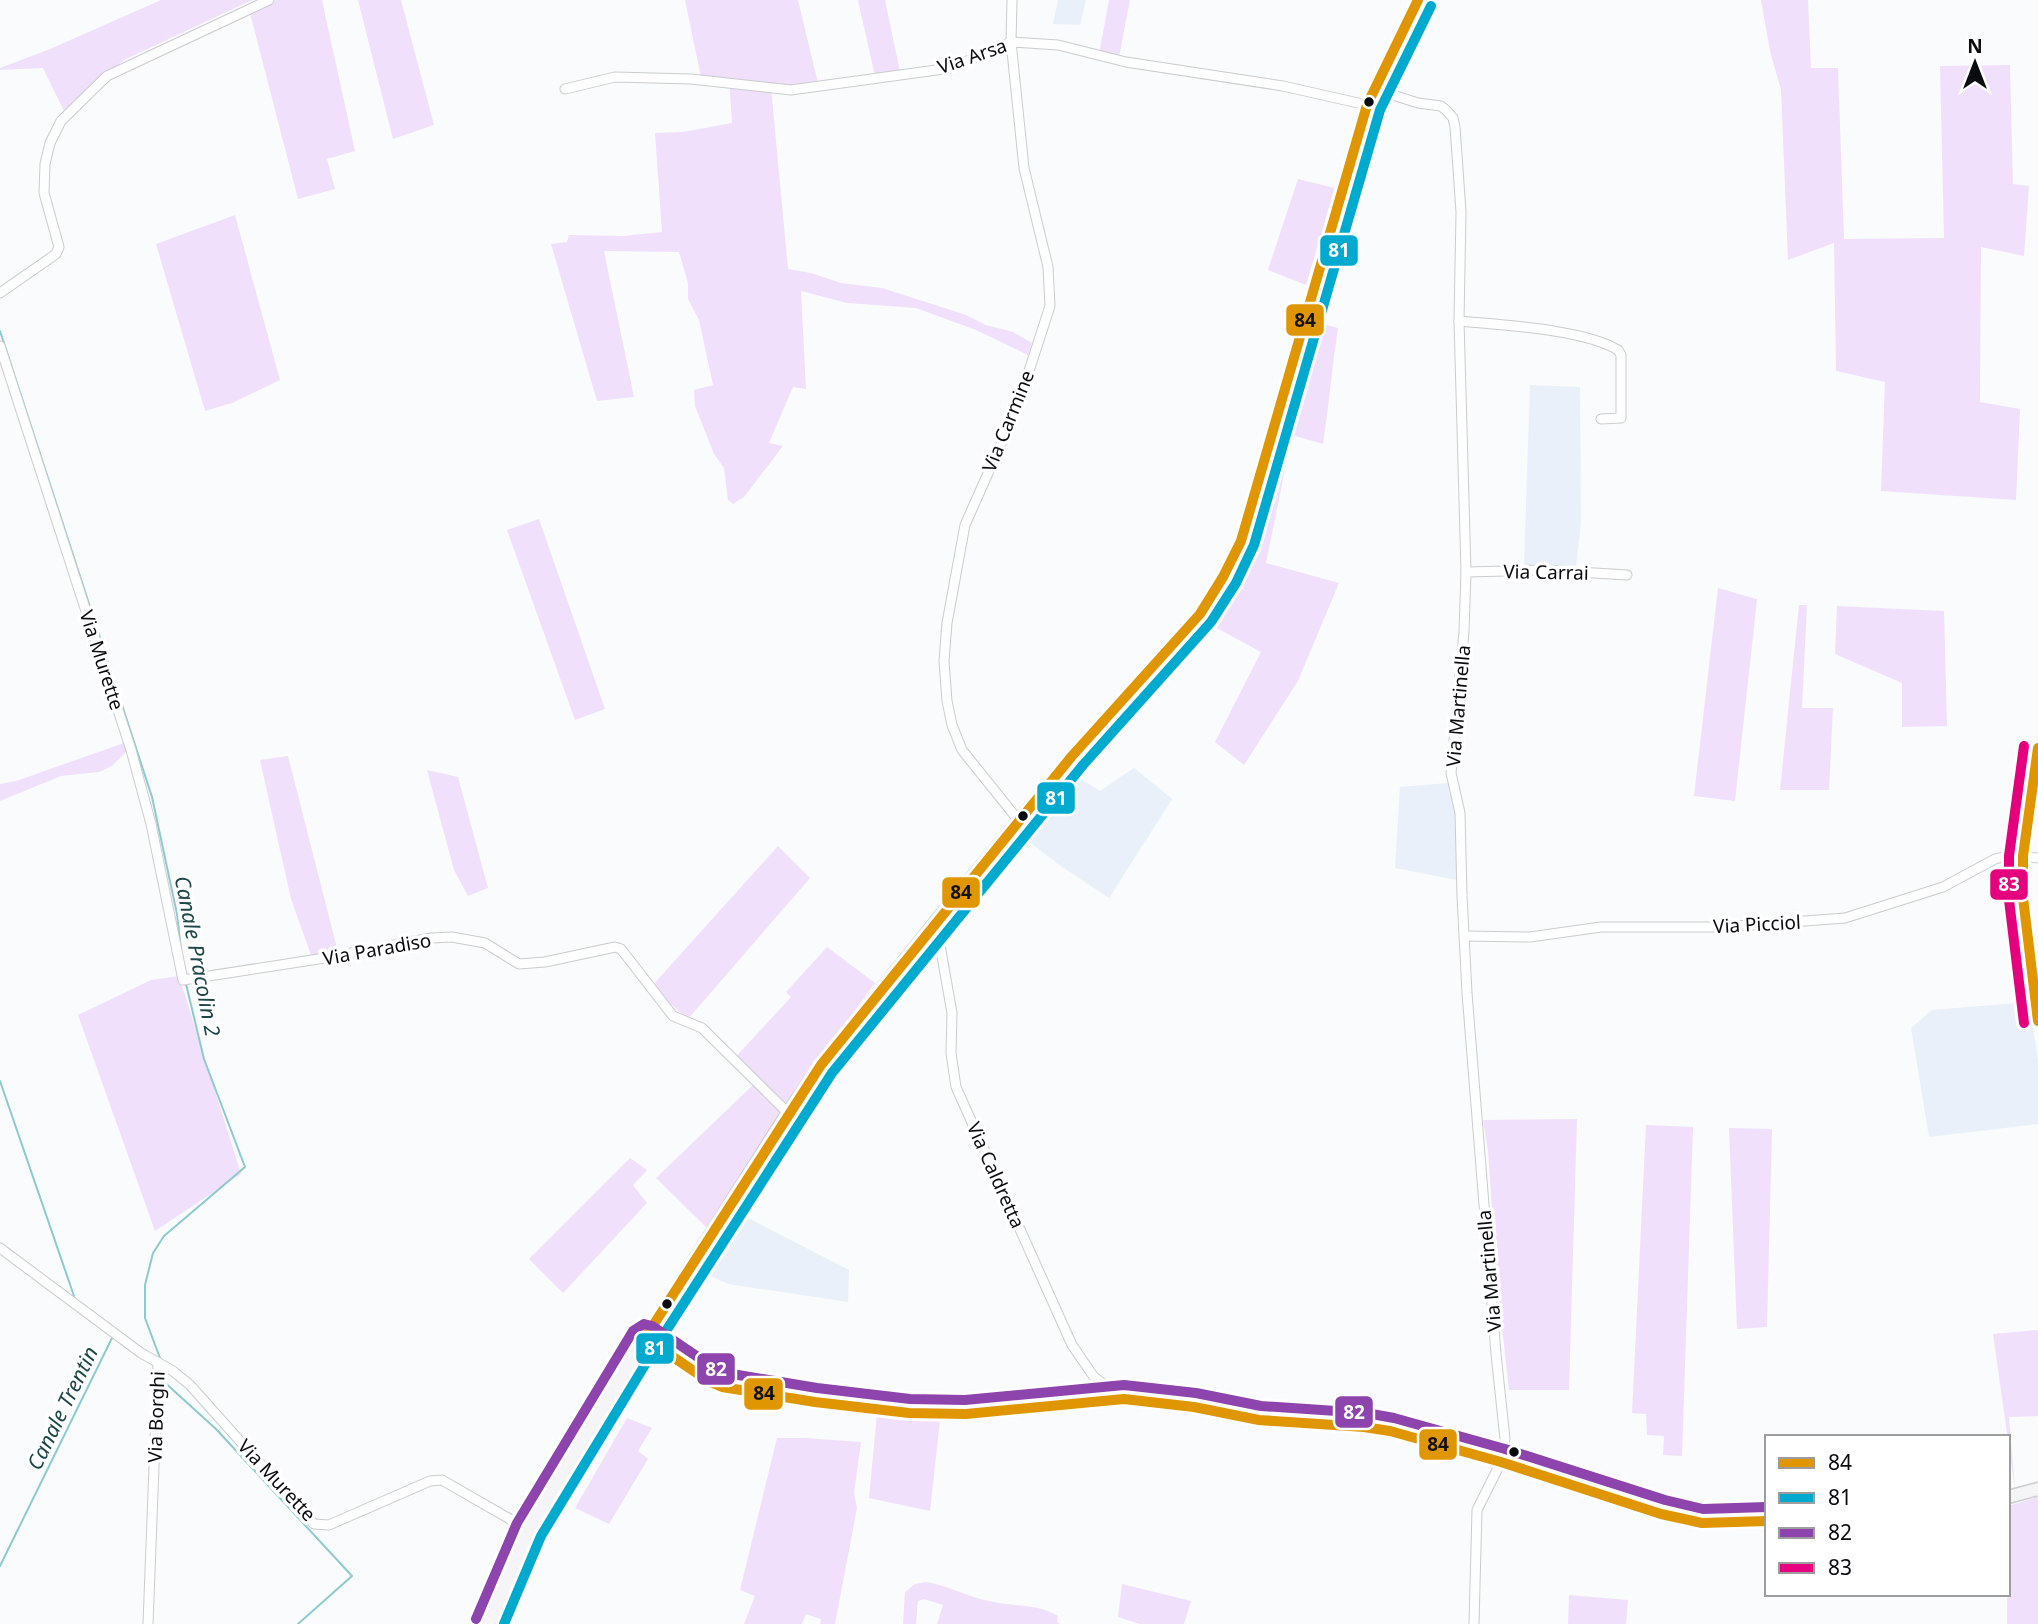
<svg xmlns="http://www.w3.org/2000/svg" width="2038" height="1624" font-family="'Noto Sans',sans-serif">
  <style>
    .built { fill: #eaf0f9 }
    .green { fill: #f1e0fb }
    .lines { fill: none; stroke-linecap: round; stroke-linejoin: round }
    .stream { stroke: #8dcbcf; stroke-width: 2 }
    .street-casing { stroke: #caccce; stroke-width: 11 }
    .secondary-casing { stroke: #caccce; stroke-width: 15 }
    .street { stroke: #fefeff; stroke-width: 9 }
    .secondary { stroke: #f5f5f7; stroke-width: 12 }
    .bus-1-casing { stroke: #fff; stroke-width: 16 }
    .bus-2-casing { stroke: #fff; stroke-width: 16 }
    .bus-3-casing { stroke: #fff; stroke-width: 16 }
    .bus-4-casing { stroke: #fff; stroke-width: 16 }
    .bus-1 { stroke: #df9601; stroke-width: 10 }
    .bus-2 { stroke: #00a9ce; stroke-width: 10 }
    .bus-3 { stroke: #8e44ad; stroke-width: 10 }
    .bus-4 { stroke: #e5007d; stroke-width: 10 }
    .bus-dot { fill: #0a0b0e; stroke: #fff; stroke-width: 2.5 }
    .labels { text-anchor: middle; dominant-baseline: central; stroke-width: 7; stroke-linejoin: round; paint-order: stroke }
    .street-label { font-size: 19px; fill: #0a0b0e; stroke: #fff }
    .water-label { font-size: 21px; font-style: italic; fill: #1d4648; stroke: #fff }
    .line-badge { stroke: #fff; stroke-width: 2.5 }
    .badge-label { font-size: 19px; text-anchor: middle; font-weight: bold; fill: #fff }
    .pale-badge-label { font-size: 19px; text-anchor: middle; font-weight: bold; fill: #111 }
  </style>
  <rect width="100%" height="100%" fill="#f9fbfd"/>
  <!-- built -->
  <g class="built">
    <polygon points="1058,0 1086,0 1080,25 1053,24"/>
    <polygon points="1530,385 1580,387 1581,522 1576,567 1524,566"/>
    <polygon points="1134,768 1172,799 1109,898 1058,864 1019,834 1070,772 1100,791"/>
    <polygon points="1448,783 1449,793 1456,807 1457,880 1395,868 1400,787"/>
    <polygon points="2029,1002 2038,1059 2038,1124 1929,1137 1911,1028 1932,1010"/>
    <polygon points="736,1212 849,1270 848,1302 728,1284 699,1271"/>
  </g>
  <!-- green -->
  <g class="green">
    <polygon points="161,0 252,0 126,59 94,81 64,111 43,68 0,70 0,68 50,49"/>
    <polygon points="276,0 322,0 355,151 327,159 335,189 298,199 250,13"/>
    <polygon points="358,0 401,0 434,125 393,139"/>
    <polygon points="685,0 798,0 819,87 771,87 788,269 811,273 841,283 882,288 929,303 966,315 986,325 1013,332 1032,343 1028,355 976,330 916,308 847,303 801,291 806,389 793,387 769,443 783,446 744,497 733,504 728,500 724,468 714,454 695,406 694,390 713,385 699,320 688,299 688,283 679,252 604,251 634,397 597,401 551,244 567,242 569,235 623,236 662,232 655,133 683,132 732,123 729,80 701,77"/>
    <polygon points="858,0 885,0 900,72 875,76"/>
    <polygon points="1109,0 1130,0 1119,57 1099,54"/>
    <polygon points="1761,0 1808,0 1811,68 1838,68 1844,239 1944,238 1940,66 2010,65 2013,184 2029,186 2024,256 1981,247 1980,402 2020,409 2016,500 1881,491 1885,382 1836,371 1834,243 1788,260 1781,90 1770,51"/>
    <polygon points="1298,179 1335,188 1306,285 1268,270"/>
    <polygon points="235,215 280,380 232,403 205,411 156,244"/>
    <path d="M1312 321 1338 328C1332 367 1329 405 1323 444L1292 435 1266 563 1339 583 1298 681 1244 765 1215 742 1261 652 1200 619 1232 574 1246 544Z"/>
    <polygon points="539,519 605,709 575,720 507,530"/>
    <polygon points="1718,588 1757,599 1735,801 1694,796"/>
    <polygon points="1799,605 1807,605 1802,708 1833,708 1829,790 1780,790"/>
    <polygon points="1837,606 1944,611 1947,726 1902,727 1902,683 1835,654"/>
    <polygon points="124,743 130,748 112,766 99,772 61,776 0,801 0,784 16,781"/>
    <polygon points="288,756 338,952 311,955 291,899 260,760"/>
    <polygon points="427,770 458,777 488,888 468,896 454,870"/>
    <polygon points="778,846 810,878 688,1019 651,987"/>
    <polygon points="827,947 875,983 792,1095 708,1229 656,1178 756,1082 732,1061 791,997 786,992"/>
    <polygon points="179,976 241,1174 155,1231 78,1015 151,980"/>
    <polygon points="1577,1119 1569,1390 1509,1390 1497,1282 1488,1151 1483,1120"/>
    <polygon points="1646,1125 1693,1127 1682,1456 1663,1455 1664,1436 1647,1435 1646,1414 1632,1413"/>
    <polygon points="1729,1128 1772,1129 1767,1327 1737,1329"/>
    <polygon points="630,1158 647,1170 633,1185 647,1203 563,1293 529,1259"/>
    <polygon points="2038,1330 2038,1416 2009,1417 2015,1490 1993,1334"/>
    <polygon points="877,1414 940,1420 930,1511 869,1498"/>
    <polygon points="627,1418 652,1428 638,1451 648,1459 609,1524 575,1508"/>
    <polygon points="777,1438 805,1438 861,1442 854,1493 857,1508 835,1624 820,1624 821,1619 806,1614 802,1624 744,1624 755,1596 740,1590"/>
    <polygon points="2038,1497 2038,1624 2007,1624 2008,1506"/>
    <path d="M926 1582C948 1585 967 1597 989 1601 1013 1607 1036 1603 1058 1616L1057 1622 1060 1624H937L943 1605 924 1599 918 1601 916 1624H903L905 1592 915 1584Z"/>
    <polygon points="1122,1584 1191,1601 1184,1624 1140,1624 1118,1617"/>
    <polygon points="1569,1595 1628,1600 1626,1624 1568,1624"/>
  </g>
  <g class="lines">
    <!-- stream -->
    <g class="stream">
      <polyline points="0,331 152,797 177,914 181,950"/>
      <polyline points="0,1081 74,1296 72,1298"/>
      <polyline points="160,1358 145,1318 145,1285 153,1253 164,1236 245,1167 204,1059 186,984"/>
      <polyline points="162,1380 216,1429 352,1576 298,1624"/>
      <polyline points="0,1566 113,1336"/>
    </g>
    <!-- street casing -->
    <g class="street-casing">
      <g id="street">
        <polyline points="1012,0 1011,42 1024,168 1048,267 1050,306 1017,408 965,525 947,623 944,661 947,701 952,725 962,750 1019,821"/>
        <polyline points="565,89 615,77 691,79 791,90 951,68 1011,42 1058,45 1126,62 1283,86 1367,105"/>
        <polyline points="1374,89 1418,103 1441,106 1447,111 1453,118 1455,127 1458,169 1461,212 1459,321 1466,572 1464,632 1451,773 1460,813 1462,896 1467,993 1496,1354 1505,1439 1501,1462 1477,1510 1474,1624"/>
        <polyline points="0,293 56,254 59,247 44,193 45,164 50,143 61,121 107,76 269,0"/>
        <path d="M1459 321C1500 325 1584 329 1618 350L1621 355V418L1601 419"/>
        <polyline points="0,346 131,750 151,824 183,980 325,958 431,938 452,937 485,943 519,964 545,962 615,947 621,949 673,1016 702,1028 788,1113"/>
        <polyline points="1466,572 1546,570 1627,575"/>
        <polyline points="934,924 940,945 952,1013 951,1053 956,1087 1072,1345 1094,1377 1124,1399"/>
        <polyline points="1465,936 1530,937 1601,927 1723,927 1845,918 1943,887 1995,859 2011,855 2038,858"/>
        <polyline points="0,1248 141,1353 173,1371 190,1385 314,1524 329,1525 430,1481 442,1480 529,1530"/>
        <polyline points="148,1624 158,1362"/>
      </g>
    </g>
    <!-- secondary casing -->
    <g class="secondary-casing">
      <g id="secondary">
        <polyline points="2038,748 2023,856 2023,898 2038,1021"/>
        <polyline points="645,1338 710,1382 722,1387 815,1402 909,1413 966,1414 1124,1399 1194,1407 1259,1420 1364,1427 1390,1431 1501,1462 1661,1514 1702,1523 1767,1521"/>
        <polyline points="2008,1497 2038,1489"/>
        <polyline points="489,1624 529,1530 645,1338 788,1113 821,1065 934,924 1072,756 1200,614 1223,577 1241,541 1367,105 1418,0"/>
      </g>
    </g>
    <!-- street -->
    <use href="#street" class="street"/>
    <!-- secondary -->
    <use href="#secondary" class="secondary"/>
    <!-- bus-1 casing -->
    <g class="bus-1-casing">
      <g id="bus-1">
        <polyline points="1418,0 1367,105 1241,541 1223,577 1200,614 1072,756 821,1065 645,1338 710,1382 722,1387 815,1402 909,1413 966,1414 1124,1399 1194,1407 1259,1420 1364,1427 1390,1431 1501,1462 1661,1514 1702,1523 1767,1521"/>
        <polyline points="2038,748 2023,856 2023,898 2038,1021"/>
      </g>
    </g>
    <!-- bus-2 casing -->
    <g class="bus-2-casing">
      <polyline id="bus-2" points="504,1624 541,1536 657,1345 832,1073 1083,765 1211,622 1236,583 1254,545 1380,110 1431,6"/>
    </g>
    <!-- bus-3 casing -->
    <g class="bus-3-casing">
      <polyline id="bus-3" points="476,1619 517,1523 633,1331 644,1324 652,1326 717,1370 726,1373 817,1388 910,1399 965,1400 1124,1385 1196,1393 1261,1406 1366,1413 1394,1418 1505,1449 1665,1500 1703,1509 1767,1507"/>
    </g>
    <!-- bus-4 casing -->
    <g class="bus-4-casing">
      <polyline id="bus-4" points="2024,1023 2009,900 2009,856 2024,746"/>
    </g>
    <!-- bus-1 -->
    <use href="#bus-1" class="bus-1"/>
    <!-- bus-2 -->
    <use href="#bus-2" class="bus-2"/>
    <!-- bus-3 -->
    <use href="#bus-3" class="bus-3"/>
    <!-- bus-4 -->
    <use href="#bus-4" class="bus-4"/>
  </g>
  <!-- markers -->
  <g class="bus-dot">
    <circle cx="1369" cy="102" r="6"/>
    <circle cx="1023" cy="816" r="6"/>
    <circle cx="667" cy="1304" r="6"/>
    <circle cx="1514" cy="1452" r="6"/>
  </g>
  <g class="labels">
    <!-- street labels -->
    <g class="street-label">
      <text transform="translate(972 56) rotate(-19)">Via Arsa</text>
      <text transform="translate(1008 421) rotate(-68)">Via Carmine</text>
      <text transform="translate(1546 572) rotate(1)">Via Carrai</text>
      <text transform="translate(102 660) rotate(72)">Via Murette</text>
      <text transform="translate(1458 706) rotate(-85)">Via Martinella</text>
      <text transform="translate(1757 924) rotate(-3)">Via Picciol</text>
      <text transform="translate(377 949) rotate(-10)">Via Paradiso</text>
      <text transform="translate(996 1175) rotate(66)">Via Caldretta</text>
      <text transform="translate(1489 1271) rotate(-95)">Via Martinella</text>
      <text transform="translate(156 1417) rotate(-88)">Via Borghi</text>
      <text transform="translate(277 1480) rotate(47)">Via Murette</text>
    </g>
    <!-- water labels -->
    <g class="water-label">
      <text transform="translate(198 956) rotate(79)">Canale Pracolin 2</text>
      <text transform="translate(62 1408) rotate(-64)">Canale Trentin</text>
    </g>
  </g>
  <g class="line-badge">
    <rect x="1319" y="234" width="40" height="33" rx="7" fill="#00a9ce"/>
    <rect x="1285" y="303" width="40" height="34" rx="7" fill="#df9601"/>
    <rect x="1036" y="781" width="40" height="34" rx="7" fill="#00a9ce"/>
    <rect x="1989" y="868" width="40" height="33" rx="7" fill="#e5007d"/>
    <rect x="941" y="876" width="40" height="33" rx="7" fill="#df9601"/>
    <rect x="635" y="1332" width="40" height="33" rx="7" fill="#00a9ce"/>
    <rect x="696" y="1352" width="40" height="34" rx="7" fill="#8e44ad"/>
    <rect x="743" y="1377" width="41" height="34" rx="7" fill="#df9601"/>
    <rect x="1334" y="1395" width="40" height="34" rx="7" fill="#8e44ad"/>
    <rect x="1418" y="1428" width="40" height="33" rx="7" fill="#df9601"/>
  </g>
  <g class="badge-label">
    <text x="1339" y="257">81</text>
    <text x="1056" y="805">81</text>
    <text x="2009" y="891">83</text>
    <text x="655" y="1355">81</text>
    <text x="716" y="1376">82</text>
    <text x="1354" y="1419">82</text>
  </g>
  <g class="pale-badge-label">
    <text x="1305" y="327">84</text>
    <text x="961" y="899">84</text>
    <text x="764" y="1400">84</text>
    <text x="1438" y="1451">84</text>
  </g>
  <!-- legend -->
  <rect x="1765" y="1435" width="245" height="161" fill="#ffffff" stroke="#9d9d9f" stroke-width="2"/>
  <rect x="1779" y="1458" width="35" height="10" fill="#df9601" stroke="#9d9d9f" stroke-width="2"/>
  <text x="1828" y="1470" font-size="21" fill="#0a0b0e">84</text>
  <rect x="1779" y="1493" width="35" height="10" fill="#00a9ce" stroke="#9d9d9f" stroke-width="2"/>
  <text x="1828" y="1505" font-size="21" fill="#0a0b0e">81</text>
  <rect x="1779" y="1528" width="35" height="10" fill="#8e44ad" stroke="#9d9d9f" stroke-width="2"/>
  <text x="1828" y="1540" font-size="21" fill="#0a0b0e">82</text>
  <rect x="1779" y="1563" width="35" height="10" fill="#e5007d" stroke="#9d9d9f" stroke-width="2"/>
  <text x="1828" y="1575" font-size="21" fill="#0a0b0e">83</text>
  <!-- north arrow -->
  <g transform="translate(1975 63)" stroke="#ffffff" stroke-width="5" paint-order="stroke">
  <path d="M0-5L12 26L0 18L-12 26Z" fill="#0a0b0e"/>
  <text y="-10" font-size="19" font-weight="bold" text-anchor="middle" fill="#0a0b0e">N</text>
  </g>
</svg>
